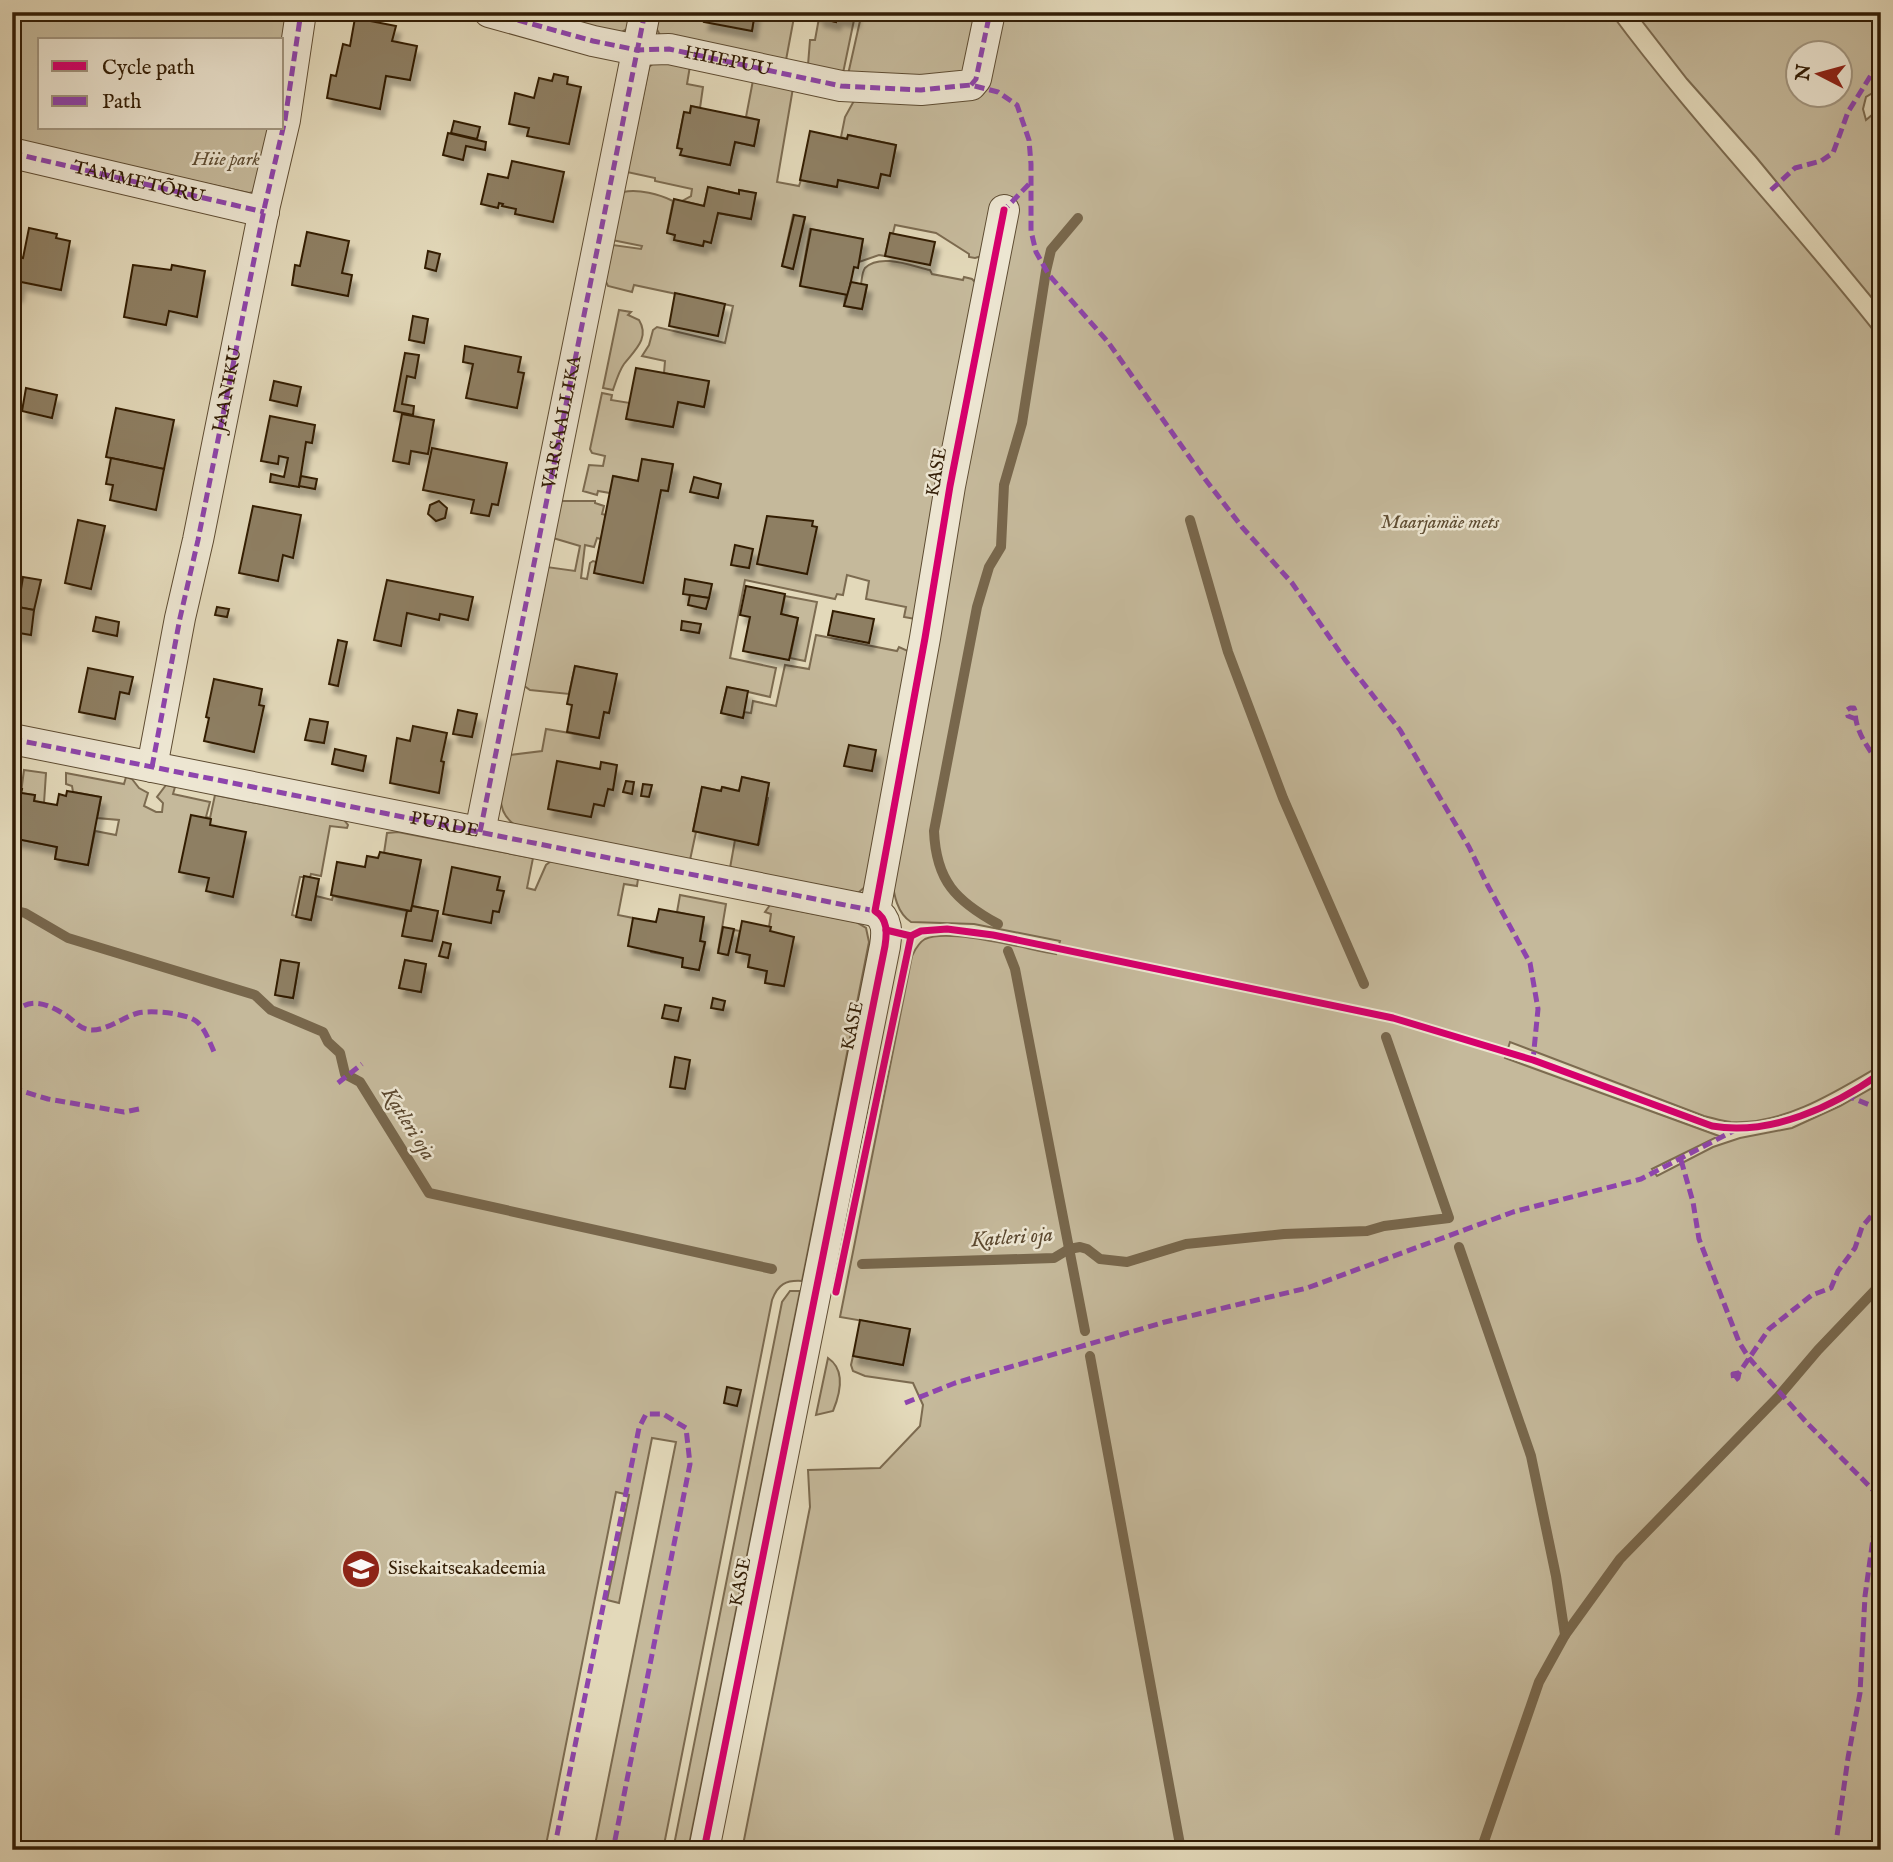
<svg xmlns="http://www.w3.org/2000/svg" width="1893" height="1862" font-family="'IM FELL English',serif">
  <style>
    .green { fill: #c5b99b; stroke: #7c6b50; stroke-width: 2; fill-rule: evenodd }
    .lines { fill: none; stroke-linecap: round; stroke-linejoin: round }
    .stream { stroke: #78674c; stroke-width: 10 }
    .building { fill: #8e7f63; stroke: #321d05; stroke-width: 2; filter: url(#shadow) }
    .street-casing { stroke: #5e4c32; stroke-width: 32 }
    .street { stroke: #ede6d2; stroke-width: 30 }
    .quiet { stroke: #8e44ad; stroke-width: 5; stroke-dasharray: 10 5; stroke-linecap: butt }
    .cycleway-casing { stroke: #ede6d2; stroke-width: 11 }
    .cycleway { stroke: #d6006c; stroke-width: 7 }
    .labels { text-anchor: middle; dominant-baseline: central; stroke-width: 5; stroke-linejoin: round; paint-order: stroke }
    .street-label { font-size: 19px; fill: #321d05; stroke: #ede6d2 }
    .park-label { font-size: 19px; font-style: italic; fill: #5e4c32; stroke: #ede6d2 }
    .poi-label { font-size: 19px; fill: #321d05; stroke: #ede6d2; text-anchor: start }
    .water-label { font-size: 21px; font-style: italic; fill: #5b482f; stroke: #ede6d2 }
  </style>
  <defs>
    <filter id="shadow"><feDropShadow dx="4.5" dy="8" stdDeviation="2" flood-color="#0004"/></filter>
  </defs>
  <rect width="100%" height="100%" fill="#e3d9ba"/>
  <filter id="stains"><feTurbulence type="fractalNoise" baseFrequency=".00286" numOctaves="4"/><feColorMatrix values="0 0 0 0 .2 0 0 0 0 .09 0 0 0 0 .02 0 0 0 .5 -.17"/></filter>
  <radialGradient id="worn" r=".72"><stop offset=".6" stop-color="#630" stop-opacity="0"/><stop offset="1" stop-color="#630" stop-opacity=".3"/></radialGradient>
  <!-- green -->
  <g class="green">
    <polygon points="12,12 291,12 282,69 282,40 40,40 40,128 271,128 254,192 249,193 12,141"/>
    <polygon points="532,12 634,12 630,27 618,34"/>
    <polygon points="657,12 688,12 691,15 752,30 755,12 795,12 786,60 660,35 656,28"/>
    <polygon points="862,12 983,12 967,75 847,79"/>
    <path d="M1000 12H1610C1694 126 1794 228 1881 340V1065C1837 1091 1784 1125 1731 1122 1722 1121 1713 1118 1704 1116L1510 1042 1505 1058 1719 1136 1652 1169 1657 1176 1713 1147 1740 1138 1792 1128 1840 1106 1881 1083V1850H742L810 1507 808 1470 880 1468 920 1426 923 1405 913 1383 865 1376 853 1371 851 1365 853 1356 903 1365 910 1329 840 1317 912 956C915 950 918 943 925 939 950 928 1026 949 1056 954L1060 941 974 924 911 922C897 913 894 895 892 879L982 256 975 258 969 257V254L936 233 895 225 893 233H890L885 256 879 255 859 262 863 239 810 229 800 285 846 294 844 306 862 309 867 286 861 284C862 279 862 272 865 268 880 253 912 266 930 270L932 274 963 280 964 277 972 279 977 284 921 620 904 617 906 607 866 599 869 581 847 575 843 595 837 594 835 599 745 580 730 658 776 668 770 697 727 687 721 713 743 717 744 712 751 713 753 701 776 706 785 665 809 669 816 635 897 651 899 647 908 651 866 886 858 893 730 868 735 840 759 844 768 798 766 797 769 783 742 777 739 791 723 787 721 791 702 787 693 831 696 832 690 860 515 825C490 808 504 779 510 755L542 751 546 729 599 738 604 712 609 713 616 674 575 666 569 694 530 690 523 685 547 567 575 571 580 546 553 538 561 501H595V503L604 506 602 514 606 515 601 539 597 538 594 547 585 545 581 578 587 579 590 563 593 561 596 562 595 573 643 582 661 490 668 491 673 465 643 459 638 481 614 476 610 493 598 491 597 495 583 491 589 465 603 466 605 456 592 453 590 449 602 393 612 395 611 400 630 403 627 419 673 427 678 402 704 407 709 382 664 373 665 361 642 356 649 345 653 330 657 327 725 343 733 306 634 285 632 292 608 286 605 280 613 245 641 249 642 246 612 240 623 192C639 189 659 194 673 201L667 232 675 235V240L702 246 704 241 711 242 718 213 751 219 755 193 740 190 739 194 708 187 704 206 682 201 691 196 692 189 655 181V178L627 172 649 67 656 61 690 66 687 84 703 87 700 108 691 106 690 113H684L677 147 682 149 681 155 730 165 735 142 754 146 759 120 746 117 754 75 793 88 777 182 799 186 801 180 836 187 838 180 878 188 881 174 890 175 896 145 848 135 847 139 841 137 845 117 855 99H976L983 92ZM793 215 805 218 793 269 782 266Z"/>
    <path d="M1635 12H1881V88L1866 97 1863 109 1866 120 1873 114 1881 99V309L1756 157 1687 79ZM1798 52H1840V94H1798Z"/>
    <polygon points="837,17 854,20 842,78 808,65 810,40 815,40 819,18 836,22"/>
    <path d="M619 310 631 312 628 315 639 320C650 338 635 350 624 364 619 371 616 381 613 390L603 388Z"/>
    <polygon points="785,596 817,602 805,661 790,658 798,618 781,614"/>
    <polygon points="24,770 46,773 44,803 34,801 35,795 21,793"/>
    <path d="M66 773 124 784 126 777 132 779 139 788 148 793 144 806 156 812H162L163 803 157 797 166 785 175 787 173 794 210 802 206 817 210 818 215 795 344 820 348 825 347 828 330 826 321 876 311 874 310 877H300L292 915 311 920 316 896 332 900 333 896 407 911 403 936 432 941 438 911 412 906 421 860 384 853 387 833 398 832 533 858 527 888 535 890 546 865 551 861 638 879 637 886 624 884 618 915 633 918 651 952 683 958 682 967 699 970 705 943 700 941 704 918 677 912 680 895 726 904 718 952 728 955 734 930 740 931 736 952 750 955 748 967 767 971 765 983 783 986 769 927 771 914 765 912 770 905 856 922 866 928 869 942 802 1281C786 1280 778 1284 772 1300L663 1850H594L676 1442 652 1438 619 1603 607 1600 629 1495 616 1492 545 1850H12V838L57 847 55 859 88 865 95 831 116 835 119 820 97 818 101 797 73 792 72 786 66 784ZM281 960 299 963 293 998 276 995ZM405 960 426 964 421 992 399 988Z"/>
    <polygon points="790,1291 800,1291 688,1850 673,1850 782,1302"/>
    <path d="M828 1358C846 1370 840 1394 833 1411L816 1415Z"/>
  </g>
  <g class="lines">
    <!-- stream -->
    <g class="stream">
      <polyline points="1190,520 1228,652 1283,798 1364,984"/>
      <polyline points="12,910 25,913 68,938 255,995 271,1010 323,1032 328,1042 340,1053 345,1074 360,1082 429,1193 772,1269"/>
      <path d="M998 924C956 901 936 881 934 831L977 607 989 567 1001 547 1004 485 1022 423 1046 271 1051 250 1078 218"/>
      <polyline points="1008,951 1015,969 1085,1331"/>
      <polyline points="1459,1247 1531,1456 1556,1576 1565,1635 1539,1682 1481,1850"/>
      <polyline points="862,1264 1054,1258 1069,1249 1080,1247 1087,1249 1100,1259 1127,1262 1186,1244 1284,1234 1367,1231 1384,1226 1449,1218 1386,1037"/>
      <polyline points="1090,1356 1181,1850"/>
      <polyline points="1565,1635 1620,1559 1778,1397 1818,1350 1881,1284"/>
    </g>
  </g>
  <!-- building -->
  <g class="building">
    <polygon points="707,12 755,12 752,31 704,22"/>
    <polygon points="812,12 856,12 854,20 837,17 836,22 819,18 820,14"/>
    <polygon points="355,18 396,26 392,41 417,46 410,80 386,76 380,109 327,98 331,75 336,76 343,44 350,46"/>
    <polygon points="554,74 568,77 567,84 581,87 569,144 527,136 529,128 509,124 515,93 534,98 539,78 552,81"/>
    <polygon points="691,106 759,120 754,146 735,142 730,165 680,155 682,149 677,148 684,112 690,113"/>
    <polygon points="454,121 480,127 477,139 451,133"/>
    <polygon points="810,131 847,139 848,135 896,145 890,176 881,174 878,188 838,180 837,187 800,180"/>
    <polygon points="448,133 486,142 485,150 466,146 463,160 443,155"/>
    <polygon points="512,161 564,172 553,222 515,214 516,209 502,206 503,204 499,203 498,208 481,204 488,174 508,178"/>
    <polygon points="708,187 739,194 739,190 756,193 751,219 718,213 711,243 704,241 703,246 674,240 675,235 667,233 674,199 704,206"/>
    <polygon points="794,215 805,217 793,269 782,266"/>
    <polygon points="29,228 57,234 56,238 70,241 61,290 21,282 18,294 12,293 12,256 23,258"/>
    <polygon points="811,229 863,239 858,268 854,267 848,295 800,286"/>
    <polygon points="307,232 349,241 342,273 352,275 348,296 292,285 295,265 300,266"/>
    <polygon points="890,233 935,242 930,265 885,256"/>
    <polygon points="428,251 440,254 436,271 425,268"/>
    <polygon points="133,265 171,270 172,265 205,271 197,317 169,311 166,325 124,317"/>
    <polygon points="851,282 867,285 862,309 844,306"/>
    <polygon points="675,293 725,304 718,336 669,326"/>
    <polygon points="413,316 428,319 424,343 409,340"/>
    <polygon points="465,346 521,357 518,372 524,373 517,408 466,398 473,364 463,362"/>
    <polygon points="405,353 419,355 415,378 407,376 402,404 414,406 413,415 394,411"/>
    <polygon points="636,368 709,381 704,407 678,402 673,427 626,419"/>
    <polygon points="274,381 301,387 297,406 270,400"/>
    <polygon points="26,388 57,395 52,418 22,411"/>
    <polygon points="116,408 174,420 164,469 106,457"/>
    <polygon points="402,414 434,420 428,454 411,451 409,464 393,461"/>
    <polygon points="270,416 315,425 312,443 306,442 299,487 270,482 271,474 284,477 288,458 279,456 278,464 261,461"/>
    <polygon points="432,448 507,463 498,505 492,504 489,516 471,513 474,500 423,490"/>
    <polygon points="111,458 164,469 156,510 110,500 113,485 106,484"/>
    <polygon points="642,459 673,464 668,491 661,490 643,583 594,573 613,476 638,481"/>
    <polygon points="301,476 317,479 315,489 299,486"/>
    <polygon points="694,477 721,484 718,498 690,492"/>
    <polygon points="439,501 447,508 445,518 436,521 428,514 430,505"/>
    <polygon points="253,506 301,515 293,558 283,555 278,581 239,573"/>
    <polygon points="767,516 813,521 812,526 817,527 807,574 757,564"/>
    <polygon points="78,520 105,526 91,589 65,583"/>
    <polygon points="735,545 753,549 749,568 731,565"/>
    <polygon points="23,577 41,580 34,610 18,607"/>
    <polygon points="685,579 712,584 709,598 683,594"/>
    <polygon points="387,580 473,597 468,620 440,614 439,620 407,613 401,646 374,640"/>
    <polygon points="746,586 785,594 781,614 798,618 789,660 743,651 750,617 740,615"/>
    <polygon points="690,595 709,598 706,609 688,605"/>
    <polygon points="18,607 34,610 31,635 13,632"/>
    <polygon points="217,607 229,609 227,617 215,615"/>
    <polygon points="833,611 874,619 869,643 828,635"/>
    <polygon points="96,617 119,622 117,636 93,631"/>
    <polygon points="682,621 701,624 699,633 681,630"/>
    <polygon points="338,640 347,642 338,686 329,684"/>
    <polygon points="575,666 617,674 609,713 604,712 599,738 567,732 572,705 567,704"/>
    <polygon points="88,668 133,677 129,694 120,692 115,719 79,712"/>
    <polygon points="214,679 262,689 259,705 264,706 254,752 204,741 209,718 206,717"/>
    <polygon points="727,687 748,691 743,718 721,713"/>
    <polygon points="458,710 477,714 472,737 453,734"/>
    <polygon points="310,719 328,722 324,743 305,740"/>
    <polygon points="413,726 447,733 441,761 444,762 439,793 390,783 397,738 410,741"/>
    <polygon points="849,745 876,750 872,771 844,766"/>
    <polygon points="335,749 366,756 363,771 332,764"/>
    <polygon points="557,761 600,769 601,762 617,765 613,790 608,789 604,806 594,804 591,817 548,809"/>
    <polygon points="742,777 769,783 758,845 693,831 702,787 721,791 722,787 739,791"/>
    <polygon points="626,781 634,782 632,794 623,792"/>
    <polygon points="643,784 652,785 649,797 641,796"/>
    <polygon points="12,787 22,789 21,793 35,795 34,801 57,805 59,794 66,796 67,791 101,797 88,865 55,859 57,847 12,838"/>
    <polygon points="191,815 211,819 210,825 246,832 233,897 206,891 209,878 179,872"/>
    <polygon points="380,852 421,860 411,911 331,895 337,862 365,867 367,856 378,858"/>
    <polygon points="452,867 500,877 497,890 504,891 499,912 493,911 491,923 443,914"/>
    <polygon points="304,876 319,879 311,920 296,917"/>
    <polygon points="412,906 438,911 432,941 402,936 407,911 411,911"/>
    <polygon points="659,909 704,917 700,941 705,942 699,970 682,967 683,958 628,946 633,918 656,922"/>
    <polygon points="742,921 771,927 770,931 794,937 784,986 765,983 767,971 748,967 750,955 736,952"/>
    <polygon points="723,927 734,929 728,955 718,953"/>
    <polygon points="443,942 451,944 448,958 439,956"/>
    <polygon points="281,960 299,963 293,998 275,995"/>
    <polygon points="405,960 426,964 421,992 399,988"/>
    <polygon points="713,998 725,1001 723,1010 711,1008"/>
    <polygon points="665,1005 681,1008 678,1021 662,1018"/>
    <polygon points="675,1057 690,1060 685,1089 670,1087"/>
    <polygon points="860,1320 910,1329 903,1365 853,1356"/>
    <polygon points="727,1387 741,1390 737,1406 724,1403"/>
  </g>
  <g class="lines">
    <!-- street casing -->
    <g class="street-casing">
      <g id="street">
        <path id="s1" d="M489 12 593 41 637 50 669 49 841 86 921 90 971 85 976 79 990 12"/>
        <path id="s2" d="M12 153 264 212"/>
        <polyline points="12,739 875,911"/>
        <polyline points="152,767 180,618 198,540 265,205 285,120 301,12"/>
        <path id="s3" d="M480 832 645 12"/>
        <path d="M704 1850 885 946C887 933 888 919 875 911L925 638 950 486 1004 210"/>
      </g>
    </g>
    <!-- street -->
    <use href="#street" class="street"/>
    <!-- quiet -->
    <g class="quiet">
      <polyline points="489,12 593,41 637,50 669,49 841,86 921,90 971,85 998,92 1017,105 1029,140 1031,164 1031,231 1036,252 1049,275 1108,342 1205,479 1242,527 1292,583 1346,661 1400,730 1469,847 1488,886 1530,963 1538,1009 1533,1060"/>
      <polyline points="971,85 976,79 990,12"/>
      <polyline points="12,153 264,212"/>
      <polyline points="1771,190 1795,168 1821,161 1833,153 1848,112 1873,72 1881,45"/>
      <polyline points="1003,214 1004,210 1030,183"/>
      <polyline points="1876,316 1881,309"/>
      <path d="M1856 719 1848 716 1847 710 1850 708H1854C1856 712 1855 716 1856 720 1859 737 1871 752 1881 766"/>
      <path id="s4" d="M12 739 875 911"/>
      <path id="s5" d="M152 767 180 618 198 540 265 205 285 120 301 12"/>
      <polyline points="480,832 645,12"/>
      <path d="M12 1015C28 997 44 1002 64 1014 74 1020 80 1030 92 1030 108 1030 123 1017 138 1013 151 1010 185 1013 196 1021 205 1028 210 1043 215 1054"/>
      <polyline points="338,1083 362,1064"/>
      <polyline points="12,1088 48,1099 124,1112 139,1109"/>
      <polyline points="1845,1095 1872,1106 1881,1115"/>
      <polyline points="1681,1160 1693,1202 1699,1239 1739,1342 1749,1358 1807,1423 1879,1496"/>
      <polyline points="1739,1373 1733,1374 1734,1381 1738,1378 1739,1373 1769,1329 1812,1295 1831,1288 1838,1271 1855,1248 1862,1227 1881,1204"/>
      <polyline points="905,1403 955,1383 1165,1322 1307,1288 1513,1212 1641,1179 1735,1130"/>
      <polyline points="554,1850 639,1428 646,1414 663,1414 686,1428 690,1464 613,1850"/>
      <polyline points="1835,1850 1848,1758 1860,1693 1865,1596 1880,1489"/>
    </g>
    <!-- cycleway casing -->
    <g class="cycleway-casing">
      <g id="cycleway">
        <path d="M886 930 911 936 921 931 947 929 993 935 1393 1018 1533 1060 1712 1126C1771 1136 1833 1107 1881 1073"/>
        <polyline points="836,1292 911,936"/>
        <path d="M704 1850 885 946C887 933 888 919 875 911L925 638 950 486 1004 210"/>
      </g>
    </g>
    <!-- cycleway -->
    <use href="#cycleway" class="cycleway"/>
  </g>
  <!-- icons -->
  <defs>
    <g id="university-disc" transform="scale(2.0125)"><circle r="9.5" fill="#8f2418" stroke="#ede6d2"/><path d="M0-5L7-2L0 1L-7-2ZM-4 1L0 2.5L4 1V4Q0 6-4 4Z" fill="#fff"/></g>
  </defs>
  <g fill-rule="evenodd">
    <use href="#university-disc" x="361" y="1569"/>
  </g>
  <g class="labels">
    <!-- street labels -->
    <g class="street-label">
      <text stroke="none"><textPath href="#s1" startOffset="245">HIIEPUU</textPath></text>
      <text stroke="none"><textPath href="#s2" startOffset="130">TAMMETÕRU</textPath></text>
      <text stroke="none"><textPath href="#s5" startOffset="385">JAANIKU</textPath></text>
      <text stroke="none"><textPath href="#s3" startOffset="418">VARSAALLIKA</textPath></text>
      <text transform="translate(937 472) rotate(-80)">KASE</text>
      <text stroke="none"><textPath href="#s4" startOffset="441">PURDE</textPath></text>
      <text transform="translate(853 1026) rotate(-78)">KASE</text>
      <text transform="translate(741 1582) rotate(-79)">KASE</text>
    </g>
    <!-- park labels -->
    <g class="park-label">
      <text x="226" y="160">Hiie park</text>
      <text x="1440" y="523">Maarjamäe mets</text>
    </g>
    <!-- poi labels -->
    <g class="poi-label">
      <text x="388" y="1569">Sisekaitseakadeemia</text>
    </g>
    <!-- water labels -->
    <g class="water-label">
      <text transform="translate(408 1124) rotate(58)">Katleri oja</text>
      <text transform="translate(1012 1238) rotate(-4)">Katleri oja</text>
    </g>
  </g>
  <!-- margin -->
  <rect width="1893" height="1862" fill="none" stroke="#e3d9ba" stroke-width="42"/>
  <rect x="14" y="14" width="1865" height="1834" fill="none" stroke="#321d05" stroke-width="3.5"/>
  <rect x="21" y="21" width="1851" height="1820" fill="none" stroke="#321d05" stroke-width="2"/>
  <!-- legend -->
  <rect x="38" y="38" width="245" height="91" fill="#ede6d2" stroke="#a29680" stroke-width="2"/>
  <rect x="52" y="61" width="35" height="10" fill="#d6006c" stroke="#a29680" stroke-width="2"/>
  <text x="102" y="74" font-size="21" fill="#321d05">Cycle path</text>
  <rect x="52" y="96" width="35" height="10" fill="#8e44ad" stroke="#a29680" stroke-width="2"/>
  <text x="102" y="108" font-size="21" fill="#321d05">Path</text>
  <!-- north arrow -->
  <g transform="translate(1819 74) rotate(276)"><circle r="33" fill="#ede6d2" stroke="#a29680" stroke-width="2"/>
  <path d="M0-5L12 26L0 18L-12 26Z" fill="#8f2418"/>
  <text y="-10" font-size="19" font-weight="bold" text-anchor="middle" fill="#321d05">N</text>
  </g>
  <rect width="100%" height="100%" filter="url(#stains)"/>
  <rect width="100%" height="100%" fill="url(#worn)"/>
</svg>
